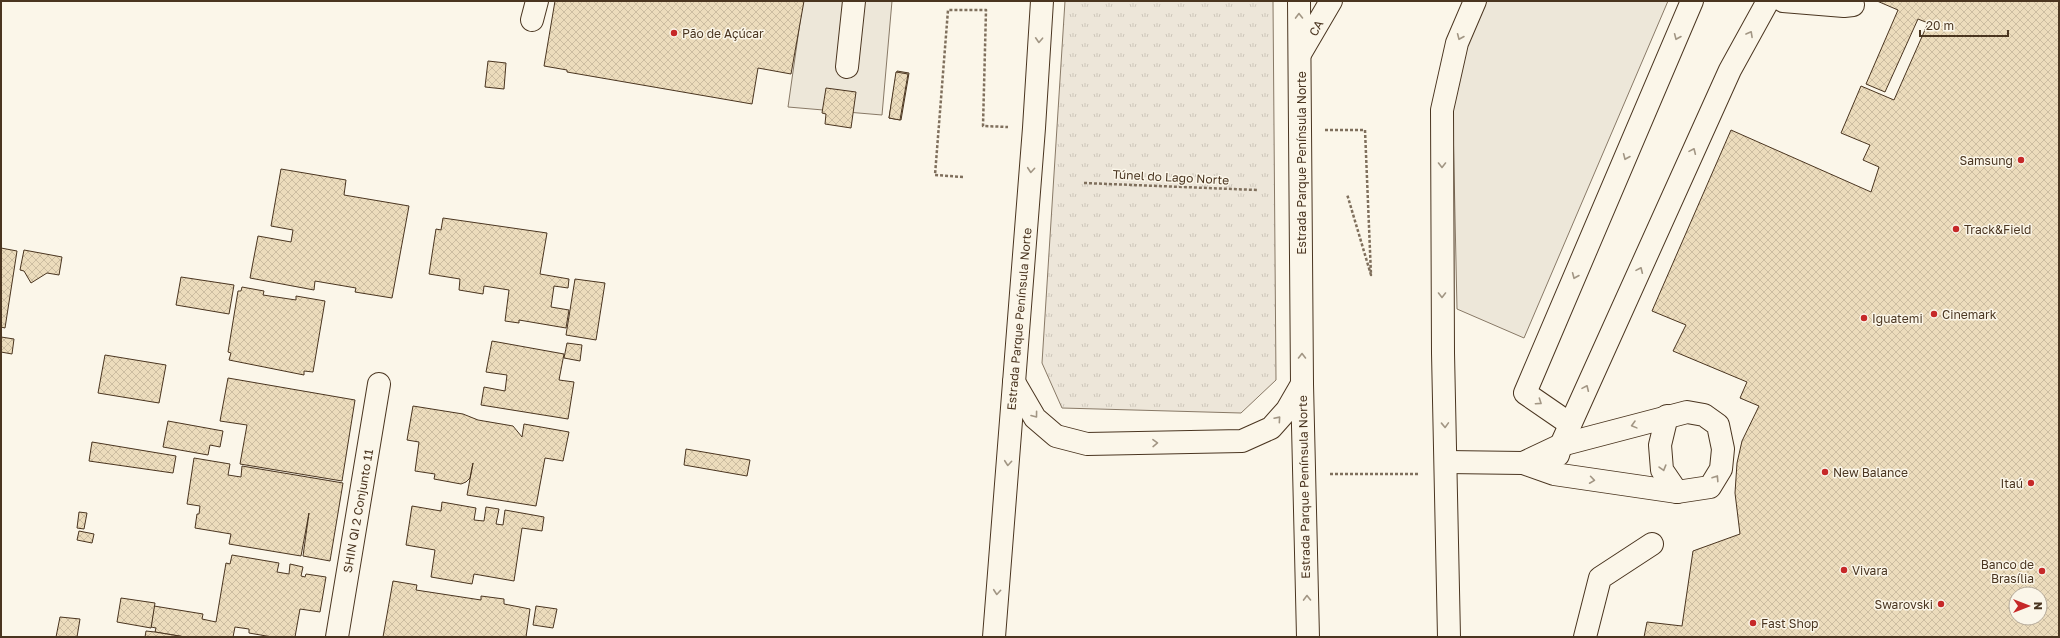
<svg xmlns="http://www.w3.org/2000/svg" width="2060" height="638" font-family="'Golos Text',sans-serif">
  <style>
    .grass { fill: url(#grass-tufts); stroke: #887966 }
    .parking { fill: #ede7d9; stroke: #887966 }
    .building { fill: url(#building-cross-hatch); stroke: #4a3520; fill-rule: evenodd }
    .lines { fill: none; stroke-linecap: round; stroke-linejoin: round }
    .minor-casing { stroke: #4a3520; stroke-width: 24 }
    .major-casing { stroke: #4a3520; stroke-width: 24 }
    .path { stroke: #7f6f5c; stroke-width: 2.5; stroke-dasharray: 3 2; stroke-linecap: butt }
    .minor { stroke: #fbf6e9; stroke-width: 22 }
    .major { stroke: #fbf6e9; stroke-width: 22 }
    .oneway { stroke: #a29684 }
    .poi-dot { fill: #c62828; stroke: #fbf6e9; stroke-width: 1.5 }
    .labels { text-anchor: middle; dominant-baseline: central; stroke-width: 3; stroke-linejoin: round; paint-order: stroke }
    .street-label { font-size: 12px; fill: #4a3520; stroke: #fbf6e9 }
    .poi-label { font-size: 12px; fill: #4a3520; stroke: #fbf6e9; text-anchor: start }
  </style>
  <defs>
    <pattern id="grass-tufts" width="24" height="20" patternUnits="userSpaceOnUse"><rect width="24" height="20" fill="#ede6d9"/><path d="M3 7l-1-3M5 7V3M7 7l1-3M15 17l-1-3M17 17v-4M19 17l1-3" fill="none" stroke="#cdc6ba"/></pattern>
    <pattern id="building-cross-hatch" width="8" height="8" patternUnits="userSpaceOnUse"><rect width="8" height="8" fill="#ecdcbc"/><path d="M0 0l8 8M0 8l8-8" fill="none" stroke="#ccbda1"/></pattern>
  </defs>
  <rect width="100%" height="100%" fill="#fbf6e9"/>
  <!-- grass -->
  <polygon class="grass" points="1065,1 1273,1 1276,380 1241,413 1062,408 1042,363"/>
  <!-- parking -->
  <g class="parking">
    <polygon points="803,1 892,1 882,115 788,107"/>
    <polygon points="1484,1 1668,1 1524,338 1457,309 1452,75"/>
  </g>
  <!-- building -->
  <g class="building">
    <polygon points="555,1 804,1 791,74 758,68 752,104 567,72 567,70 544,66"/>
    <path d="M1877 1H2059V637H1644L1647 622 1682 626 1693 551 1740 534 1735 493 1737 463 1742 441 1759 406 1740 398 1747 382 1673 351 1686 325 1652 311 1731 130 1871 192 1879 167 1863 160 1870 145 1841 133 1861 86 1894 100 1928 23 1918 19 1885 92 1866 84 1898 10ZM2016 594H2040V618H2016Z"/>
    <polygon points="488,61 506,63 504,89 485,87"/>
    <polygon points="897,71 909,73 901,120 889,118"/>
    <polygon points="896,72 908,74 900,120 889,118"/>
    <polygon points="826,88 856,92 851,128 825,124 826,114 822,113"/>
    <polygon points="281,169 346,180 344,195 409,206 392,298 355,292 356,288 315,281 314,290 250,278 258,236 291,242 293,230 271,226"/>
    <polygon points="443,218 547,233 540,274 569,279 568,288 554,286 551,307 569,310 566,328 519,320 519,323 505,321 509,290 484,286 483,294 459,290 460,279 429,274 436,229 441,230"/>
    <polygon points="1,248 17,251 5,328 1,327"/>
    <polygon points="24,250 62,257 59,275 47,273 31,283 24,271 20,270"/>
    <polygon points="181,277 234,285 229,314 176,305"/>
    <polygon points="575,279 605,283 596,340 566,335"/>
    <polygon points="242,287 264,291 263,295 296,300 296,296 325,301 313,372 304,371 304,375 229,360 231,353 228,352 238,291 241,291"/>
    <polygon points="1,337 14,339 12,354 1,352"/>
    <polygon points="492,341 564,354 559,380 574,382 568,419 481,405 484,387 505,391 507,375 486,372"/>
    <polygon points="567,343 582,345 580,361 564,358"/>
    <polygon points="105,355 166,365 159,403 98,393"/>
    <polygon points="228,378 355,400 342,481 240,464 247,425 220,421"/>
    <polygon points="413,406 463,414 478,420 513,426 522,437 524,424 569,432 563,461 545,458 536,506 467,495 473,463 470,478 466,482 461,484 434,479 435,474 415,471 419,442 407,440"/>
    <polygon points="168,421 223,431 220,447 210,445 208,455 163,447"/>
    <polygon points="92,442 176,456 173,473 89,461"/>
    <polygon points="686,449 750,460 747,476 684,465"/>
    <polygon points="194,458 230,464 228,475 241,477 242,466 343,483 330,561 303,556 309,513 301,556 229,544 231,534 195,528 197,514 199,514 200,506 187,504"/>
    <polygon points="442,502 476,508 474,520 484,521 486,507 499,509 496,524 503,525 505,510 544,517 542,531 522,528 514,581 474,574 472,584 431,577 435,550 406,545 412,506 441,511"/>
    <polygon points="79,512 87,513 84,529 77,528"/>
    <polygon points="79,531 94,534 92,543 77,540"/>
    <polygon points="232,555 279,563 277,572 289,574 290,564 303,567 301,576 305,577 306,574 326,577 320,612 300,609 295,637 272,637 249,633 249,629 235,627 233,637 185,637 155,632 156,628 151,627 154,606 203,614 202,619 216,622 226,563 230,564"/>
    <polygon points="393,581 417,585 416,590 481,600 481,596 504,599 504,604 530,609 526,637 383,637"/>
    <polygon points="121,598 155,603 151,628 117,622"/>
    <polygon points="536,606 557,609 553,628 533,625"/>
    <polygon points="60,617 80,619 77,637 56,637"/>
    <polygon points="146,631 155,632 185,637 145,637"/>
  </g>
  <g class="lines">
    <!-- minor casing -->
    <g class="minor-casing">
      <g id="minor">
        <polyline points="1783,1 1844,6 1853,5"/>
        <polyline points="532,20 537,1"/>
        <polyline points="1300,54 1331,1"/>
        <polyline points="847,67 854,1"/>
        <polyline points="1667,416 1660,445 1662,470 1677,492"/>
        <polyline points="1570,424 1525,393 1692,1"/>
        <polyline points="1558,455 1561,445 1730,70 1768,1"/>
        <polyline points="1447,462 1523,463 1554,474 1677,492 1710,487 1721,469 1723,449 1718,425 1704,415 1687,412 1561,445 1523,463"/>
        <polyline points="337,637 379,384"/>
        <polyline points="1449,637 1443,353 1442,110 1457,43 1475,1"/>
        <polyline points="1585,637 1600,578 1652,544"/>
      </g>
    </g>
    <!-- major casing -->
    <g class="major-casing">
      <g id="major">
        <polyline points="1299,1 1302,384 1308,637"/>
        <polyline points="1014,382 1035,418 1056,436 1087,444 1242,441 1271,428 1287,410 1302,384"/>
        <polyline points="994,637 1034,128 1042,1"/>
      </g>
    </g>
    <!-- path -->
    <g class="path">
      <polyline points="1325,130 1365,130 1371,275 1347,194"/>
      <polyline points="963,177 935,175 948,10 986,10 983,126 1008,127"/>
      <polyline points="1084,183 1257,190"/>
      <polyline points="1330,474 1419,474"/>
    </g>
    <!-- minor -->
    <use href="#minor" class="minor"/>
    <!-- major -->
    <use href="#major" class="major"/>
  </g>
  <!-- one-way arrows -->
  <defs><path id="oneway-chevron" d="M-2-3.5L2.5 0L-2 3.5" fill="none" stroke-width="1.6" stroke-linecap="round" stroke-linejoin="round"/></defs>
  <g class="oneway">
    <use href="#oneway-chevron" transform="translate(1299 16) rotate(-91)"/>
    <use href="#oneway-chevron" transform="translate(1750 34) rotate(-61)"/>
    <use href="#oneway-chevron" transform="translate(1460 37) rotate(113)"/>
    <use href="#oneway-chevron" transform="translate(1677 37) rotate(113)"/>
    <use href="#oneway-chevron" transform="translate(1039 40) rotate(93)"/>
    <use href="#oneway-chevron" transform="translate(1693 151) rotate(-66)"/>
    <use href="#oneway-chevron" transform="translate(1626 157) rotate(113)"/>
    <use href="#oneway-chevron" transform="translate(1442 165) rotate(90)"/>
    <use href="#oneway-chevron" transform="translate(1031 170) rotate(95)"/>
    <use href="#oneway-chevron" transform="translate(1640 270) rotate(-66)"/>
    <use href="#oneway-chevron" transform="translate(1575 276) rotate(113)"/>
    <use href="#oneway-chevron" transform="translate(1442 295) rotate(90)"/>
    <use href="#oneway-chevron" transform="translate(1302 356) rotate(-90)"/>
    <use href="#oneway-chevron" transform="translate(1586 388) rotate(-66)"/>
    <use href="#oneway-chevron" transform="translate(1539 402) rotate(34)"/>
    <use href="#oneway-chevron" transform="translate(1035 415) rotate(53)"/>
    <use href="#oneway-chevron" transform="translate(1278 419) rotate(-49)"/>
    <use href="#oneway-chevron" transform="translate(1445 425) rotate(88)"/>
    <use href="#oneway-chevron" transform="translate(1634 425) rotate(165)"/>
    <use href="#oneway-chevron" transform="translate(1155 443) rotate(-1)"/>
    <use href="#oneway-chevron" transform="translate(1008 463) rotate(95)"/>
    <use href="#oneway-chevron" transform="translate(1663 468) rotate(74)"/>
    <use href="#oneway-chevron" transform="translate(1716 478) rotate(-57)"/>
    <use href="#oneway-chevron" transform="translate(1592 480) rotate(8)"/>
    <use href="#oneway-chevron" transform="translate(997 592) rotate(95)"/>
    <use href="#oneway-chevron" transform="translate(1307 598) rotate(-91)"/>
  </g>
  <!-- markers -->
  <g class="poi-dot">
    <circle cx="674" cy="33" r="4"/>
    <circle cx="2021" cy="160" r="4"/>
    <circle cx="1956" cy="229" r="4"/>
    <circle cx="1934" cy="314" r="4"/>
    <circle cx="1864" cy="318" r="4"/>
    <circle cx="1825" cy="472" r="4"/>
    <circle cx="2031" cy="483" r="4"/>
    <circle cx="1844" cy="570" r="4"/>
    <circle cx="2042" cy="571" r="4"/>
    <circle cx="1941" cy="604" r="4"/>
    <circle cx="1753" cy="623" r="4"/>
  </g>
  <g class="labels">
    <!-- street labels -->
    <g class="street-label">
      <text transform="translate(1316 28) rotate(-60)">CA</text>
      <text transform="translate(1301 163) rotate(-90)">Estrada Parque Península Norte</text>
      <text transform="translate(1171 177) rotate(3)">Túnel do Lago Norte</text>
      <text transform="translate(1019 319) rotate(-85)">Estrada Parque Península Norte</text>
      <text transform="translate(1304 487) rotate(-91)">Estrada Parque Península Norte</text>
      <text transform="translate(358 511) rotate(-80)">SHIN QI 2 Conjunto 11</text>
    </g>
    <!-- poi labels -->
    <g class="poi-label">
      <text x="682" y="33">Pão de Açúcar</text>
      <text x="2013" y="160" text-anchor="end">Samsung</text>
      <text x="1964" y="229">Track&amp;Field</text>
      <text x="1942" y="314">Cinemark</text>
      <text x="1872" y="318">Iguatemi</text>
      <text x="1833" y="472">New Balance</text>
      <text x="2023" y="483" text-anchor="end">Itaú</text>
      <text x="2034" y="564" text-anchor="end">Banco de<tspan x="2034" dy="14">Brasília</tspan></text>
      <text x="1852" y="570">Vivara</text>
      <text x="1933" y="604" text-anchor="end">Swarovski</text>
      <text x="1761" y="623">Fast Shop</text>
    </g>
  </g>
  <!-- border -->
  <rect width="2060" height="638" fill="none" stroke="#4a3520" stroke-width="4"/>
  <!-- north arrow -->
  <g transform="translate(2028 606) rotate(90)"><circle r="19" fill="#fbf6e9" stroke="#b4a999"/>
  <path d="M0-3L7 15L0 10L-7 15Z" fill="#c62828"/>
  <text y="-6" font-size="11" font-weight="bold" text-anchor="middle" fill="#4a3520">N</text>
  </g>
  <!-- scale -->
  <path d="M1920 30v6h88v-6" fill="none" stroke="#4a3520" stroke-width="2"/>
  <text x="1926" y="30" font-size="12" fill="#4a3520" stroke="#fbf6e9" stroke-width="3" paint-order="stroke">20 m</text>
</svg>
